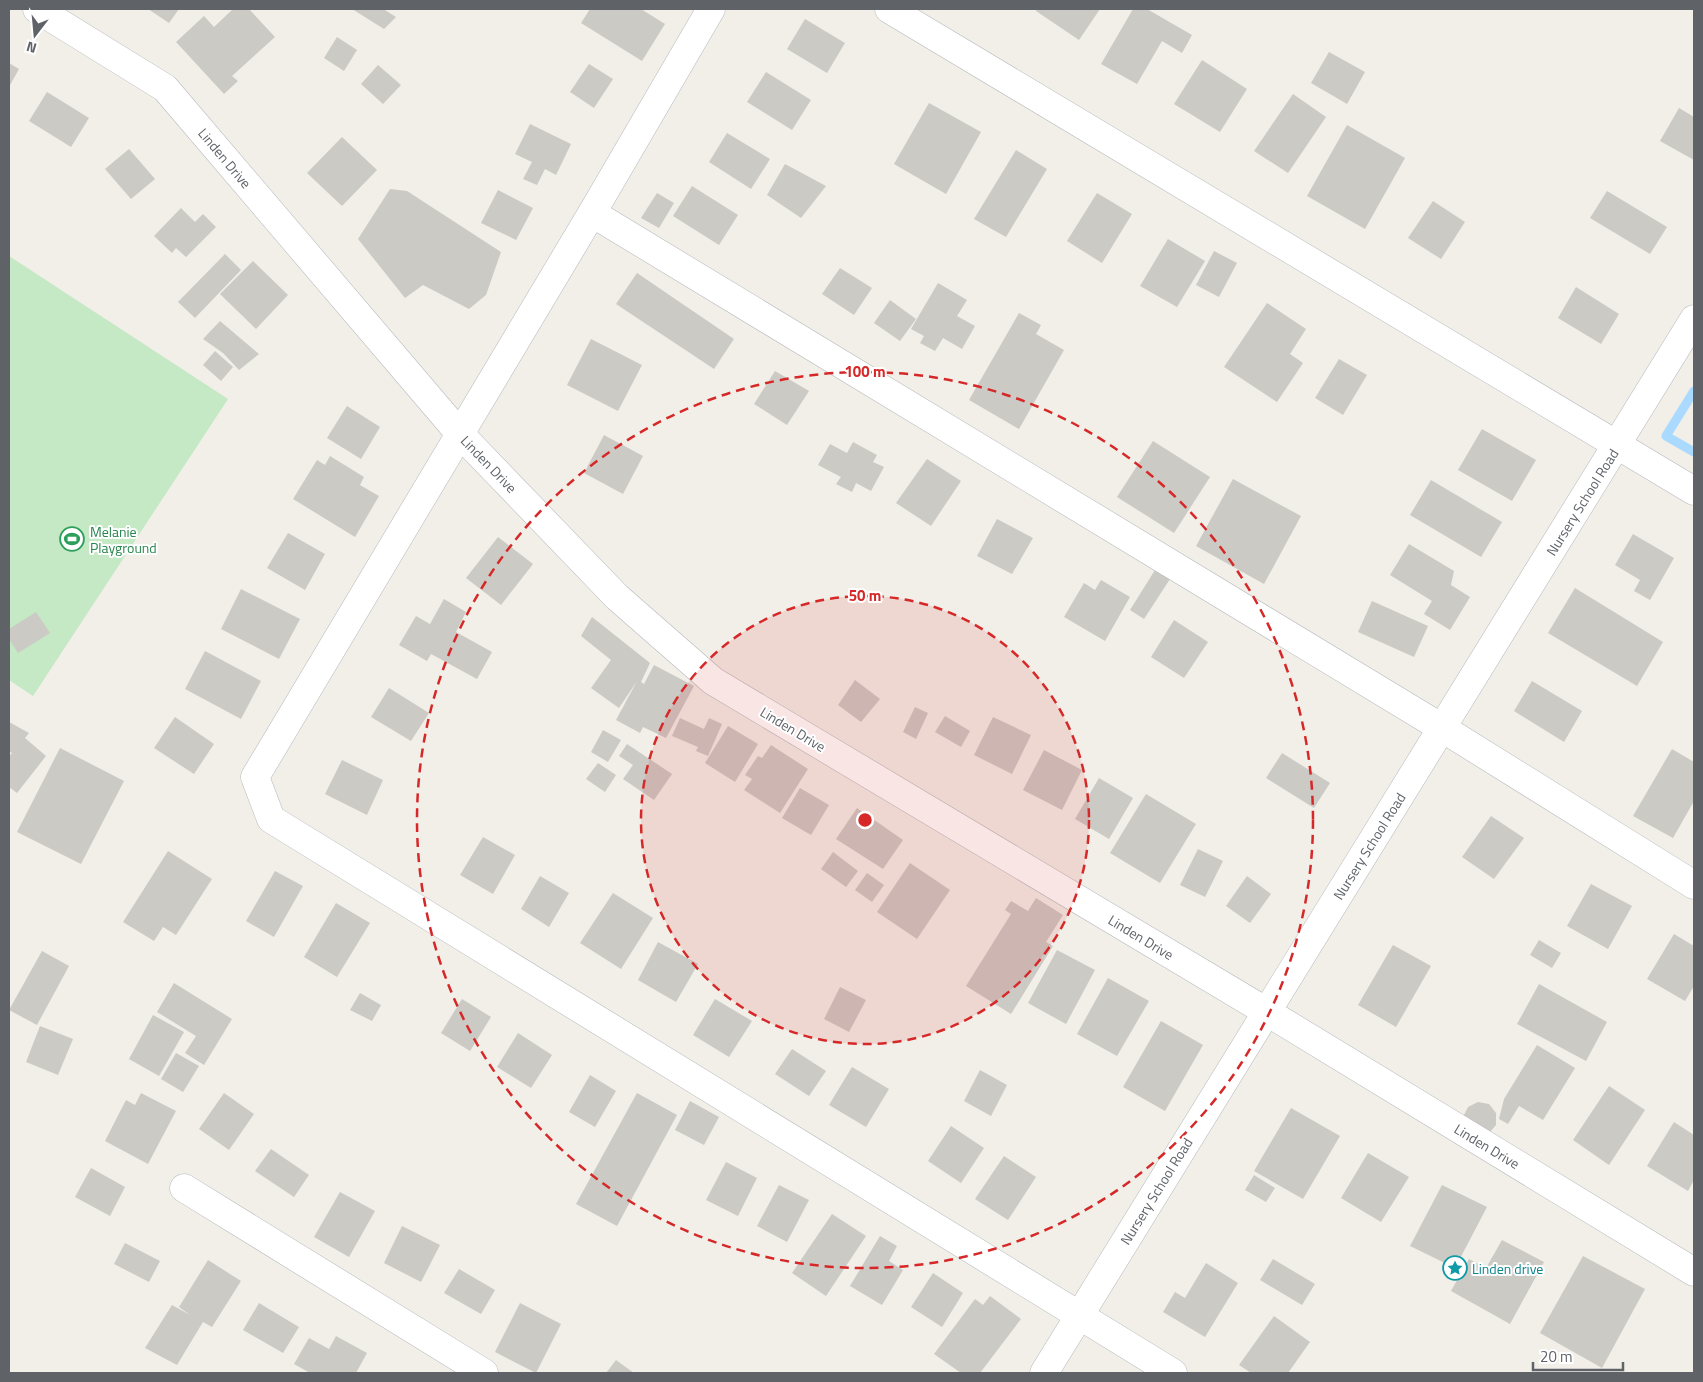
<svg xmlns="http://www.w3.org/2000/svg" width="1703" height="1382" font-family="'Titillium Web',sans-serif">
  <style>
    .green { fill: #c5e8c5 }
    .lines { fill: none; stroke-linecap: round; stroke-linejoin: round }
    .stream { stroke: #aadaff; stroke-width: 9 }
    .building { fill: #cccac5 }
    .minor-casing { stroke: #b5b8bc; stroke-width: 29 }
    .minor { stroke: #fff; stroke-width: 28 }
    .ring { fill: none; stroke: #d62828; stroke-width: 2.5; stroke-dasharray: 9 6 }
    .labels { text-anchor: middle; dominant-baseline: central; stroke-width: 4; stroke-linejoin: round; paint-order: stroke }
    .street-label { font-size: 14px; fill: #5f6368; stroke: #fff }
    .leisure-label { font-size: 14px; fill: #27864d; stroke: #fff; text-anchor: start }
    .culture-label { font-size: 14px; fill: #0d838f; stroke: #fff; text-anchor: start }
    .centre { fill: #d62828; stroke: #fff; stroke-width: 2.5 }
    .ring-label { font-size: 15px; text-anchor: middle; font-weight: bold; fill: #d62828; stroke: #fff; stroke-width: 4; stroke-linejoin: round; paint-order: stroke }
  </style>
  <rect width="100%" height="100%" fill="#f1efe8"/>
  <!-- green -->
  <polygon class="green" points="9,256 228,399 33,696 9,680"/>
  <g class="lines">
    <!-- stream -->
    <polyline class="stream" points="1694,391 1666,436 1694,452"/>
  </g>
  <!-- building -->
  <g class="building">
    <polygon points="148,9 179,9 169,23"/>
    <polygon points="233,9 249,9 275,37 232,76 238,81 224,94 176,42 204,16 214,27"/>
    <polygon points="352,9 386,9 385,10 396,17 384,29"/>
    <polygon points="590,9 641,9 665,24 642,61 581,23"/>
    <polygon points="1037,9 1100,9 1079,40 1036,11"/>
    <polygon points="1133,9 1147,9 1192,35 1182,53 1162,41 1137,84 1101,64"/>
    <polygon points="805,19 845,43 827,73 787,49"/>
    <polygon points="337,37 357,50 344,71 324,58"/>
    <polygon points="1329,52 1365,72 1347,104 1311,83"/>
    <polygon points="1202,60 1247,89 1220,132 1174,104"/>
    <polygon points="9,63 19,69 9,87"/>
    <polygon points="589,64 613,79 594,108 570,92"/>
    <polygon points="378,65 401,85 383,104 361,84"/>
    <polygon points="766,72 811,100 792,130 747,102"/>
    <polygon points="47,92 89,118 71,147 29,121"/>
    <polygon points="1293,94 1326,117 1288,173 1254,151"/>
    <polygon points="929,103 981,132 946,194 894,164"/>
    <polygon points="1679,108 1694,117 1694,160 1660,141"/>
    <polygon points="530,124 571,144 556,175 545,169 537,185 523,179 532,162 515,154"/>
    <polygon points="1347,125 1405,158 1365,229 1307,196"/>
    <polygon points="727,133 770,159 751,189 709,162"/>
    <polygon points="342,137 377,170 342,206 307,173"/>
    <polygon points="129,149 155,179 131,199 105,169"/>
    <polygon points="1016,150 1047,169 1006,237 974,219"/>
    <polygon points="785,164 826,186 801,218 767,195"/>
    <polygon points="692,186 738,215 719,245 673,216"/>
    <polygon points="390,189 407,191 501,252 486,295 469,309 423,285 405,298 358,239"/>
    <polygon points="498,190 533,208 516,240 481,223"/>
    <polygon points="1607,191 1667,227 1650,254 1590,218"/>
    <polygon points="657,193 674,203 659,228 641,218"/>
    <polygon points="1097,193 1132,214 1102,263 1067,241"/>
    <polygon points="1433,201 1465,222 1441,259 1408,238"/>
    <polygon points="181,208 195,222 203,214 216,227 186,257 176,248 172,253 154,236"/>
    <polygon points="1168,239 1205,261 1177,307 1140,286"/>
    <polygon points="1214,251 1237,263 1219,297 1196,285"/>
    <polygon points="225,254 241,270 195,318 178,302"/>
    <polygon points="253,261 288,295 256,329 220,294"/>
    <polygon points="840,268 872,288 854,315 822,294"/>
    <polygon points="637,273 734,339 714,369 616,304"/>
    <polygon points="938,283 967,300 957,316 975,326 962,349 943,338 935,351 920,343 924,336 911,329"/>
    <polygon points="1576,287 1619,314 1601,344 1558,318"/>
    <polygon points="890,300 916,319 900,341 874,323"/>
    <polygon points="1267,303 1306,329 1290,354 1303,363 1277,402 1224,367"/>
    <polygon points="1019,313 1041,325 1036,334 1064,350 1019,429 969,400"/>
    <polygon points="220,321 259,354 239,370 223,353 203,339"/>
    <polygon points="591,339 642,365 618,411 567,385"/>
    <polygon points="215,351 233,367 221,381 203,365"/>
    <polygon points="1339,359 1367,375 1343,415 1315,398"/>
    <polygon points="775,371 809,391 787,425 754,404"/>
    <polygon points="347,406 380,427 361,459 327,438"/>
    <polygon points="1482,429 1536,460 1512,501 1458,470"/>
    <polygon points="604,435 643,456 623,494 584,473"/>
    <polygon points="1153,441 1210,477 1174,533 1117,497"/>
    <polygon points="853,442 877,455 873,462 884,467 871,491 856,483 852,492 836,484 841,477 818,465 830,444 847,453"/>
    <polygon points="330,456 364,477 360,485 379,496 355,537 293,499 317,460 325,465"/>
    <polygon points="927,459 961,481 931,526 896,503"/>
    <polygon points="1233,479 1301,516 1264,584 1196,546"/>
    <polygon points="1431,480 1502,522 1481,557 1410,515"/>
    <polygon points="997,519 1033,538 1012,574 977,556"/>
    <polygon points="288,533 325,554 305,590 267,568"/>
    <polygon points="1633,534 1674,558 1650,600 1634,591 1640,580 1615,565"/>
    <polygon points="498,537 533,564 501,605 466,578"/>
    <polygon points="1409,544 1454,571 1451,585 1470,597 1450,630 1424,614 1432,601 1390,575"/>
    <polygon points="1155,570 1170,579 1144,619 1130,610"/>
    <polygon points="1101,580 1130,597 1105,641 1064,617 1084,583 1095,590"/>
    <polygon points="1575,588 1663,642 1637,686 1548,633"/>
    <polygon points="241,589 300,619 279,659 221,629"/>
    <polygon points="444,599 466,612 456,632 492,652 477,679 431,654 427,661 399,645 416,616 430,624"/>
    <polygon points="1372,601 1428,626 1414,657 1358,632"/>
    <polygon points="36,612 50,633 18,653 9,639 9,629"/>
    <polygon points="592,617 650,663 641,682 644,684 654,665 694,686 666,738 643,727 640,733 616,720 637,681 619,708 591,688 611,660 581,636"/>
    <polygon points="1174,620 1208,642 1184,678 1151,657"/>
    <polygon points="205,651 261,681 241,719 185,689"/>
    <polygon points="855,680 880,699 861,722 838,705"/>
    <polygon points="1532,681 1582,711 1564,742 1514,711"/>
    <polygon points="389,688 429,713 411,741 371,717"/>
    <polygon points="915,707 928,713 916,739 903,732"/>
    <polygon points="945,716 970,731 961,747 935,732"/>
    <polygon points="175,717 214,744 194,774 154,748"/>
    <polygon points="993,717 1031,735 1012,774 974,755"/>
    <polygon points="680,718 704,729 709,718 722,724 708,756 696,751 698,747 672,736"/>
    <polygon points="9,722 29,733 25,738 46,756 17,793 9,787 9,756 12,753 9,751"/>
    <polygon points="728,726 758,744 735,782 705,763"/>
    <polygon points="603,730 621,740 608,762 591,752"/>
    <polygon points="627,744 672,774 654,800 623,779 633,765 619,756"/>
    <polygon points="771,745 808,769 780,813 744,790 752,779 745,775 758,756 762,758"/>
    <polygon points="60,748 124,781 81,864 17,832"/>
    <polygon points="1672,749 1694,762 1694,801 1673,838 1633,816"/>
    <polygon points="1044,750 1082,770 1062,810 1023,790"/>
    <polygon points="1282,753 1330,783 1314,808 1266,778"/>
    <polygon points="342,760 383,780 367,815 325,794"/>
    <polygon points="598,763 616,775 605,792 586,779"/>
    <polygon points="1099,778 1133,798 1109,839 1075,819"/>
    <polygon points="800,788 829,805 811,835 782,818"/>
    <polygon points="1146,794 1196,824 1160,883 1110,853"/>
    <polygon points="857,808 903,840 883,869 836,839"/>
    <polygon points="1491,816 1524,838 1494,879 1462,857"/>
    <polygon points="483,837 515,855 493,894 460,875"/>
    <polygon points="1198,849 1223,861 1205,897 1180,885"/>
    <polygon points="168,851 212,879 176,935 163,927 154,941 123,922"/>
    <polygon points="833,852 858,871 846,887 821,869"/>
    <polygon points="910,863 950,890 917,939 877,912"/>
    <polygon points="275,871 303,886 274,937 246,921"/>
    <polygon points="867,873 884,885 872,902 855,890"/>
    <polygon points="540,876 569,893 549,927 521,909"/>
    <polygon points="1247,876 1271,894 1250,923 1226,906"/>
    <polygon points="1591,884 1632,906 1608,949 1567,926"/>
    <polygon points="613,893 653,918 621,969 580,943"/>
    <polygon points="1036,898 1063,915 1046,942 1053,946 1011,1014 966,986 1011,914 1005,910 1011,901 1028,911"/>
    <polygon points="336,903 370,923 337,977 304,957"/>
    <polygon points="1674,934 1694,946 1694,986 1685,1001 1647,979"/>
    <polygon points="1539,940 1561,953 1552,968 1530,955"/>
    <polygon points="658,942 698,964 676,1002 638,980"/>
    <polygon points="1393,945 1431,966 1396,1027 1358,1005"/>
    <polygon points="1057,950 1095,970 1066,1024 1028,1003"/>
    <polygon points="42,951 69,966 37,1025 9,1010"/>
    <polygon points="1108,978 1149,1001 1117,1056 1077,1034"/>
    <polygon points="174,983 232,1019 204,1065 185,1053 196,1036 157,1012"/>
    <polygon points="1539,984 1607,1022 1586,1061 1517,1024"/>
    <polygon points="840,987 866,1000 849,1032 824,1019"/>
    <polygon points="360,993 381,1005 372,1021 350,1010"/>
    <polygon points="462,999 491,1017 470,1051 441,1033"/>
    <polygon points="715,999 752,1021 729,1057 693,1035"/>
    <polygon points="153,1015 184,1032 159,1076 129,1059"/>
    <polygon points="1161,1021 1203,1045 1165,1111 1123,1087"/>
    <polygon points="40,1026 73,1039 58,1075 26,1062"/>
    <polygon points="518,1033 552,1055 531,1088 497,1067"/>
    <polygon points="1537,1045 1575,1068 1543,1120 1519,1106 1508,1124 1499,1119 1504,1099"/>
    <polygon points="792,1049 826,1071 809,1096 775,1074"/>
    <polygon points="176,1053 199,1066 183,1092 161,1079"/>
    <polygon points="852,1067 889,1089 866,1127 829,1105"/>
    <polygon points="980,1070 1007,1085 991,1116 964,1101"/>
    <polygon points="590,1075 616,1091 595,1127 569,1112"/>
    <polygon points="1609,1086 1645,1110 1609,1165 1573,1140"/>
    <polygon points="141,1093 176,1111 148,1164 105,1141 126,1100 135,1105"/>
    <polygon points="224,1093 254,1114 229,1150 199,1129"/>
    <polygon points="637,1093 677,1115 617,1226 576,1204"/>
    <polygon points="690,1101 719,1117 704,1145 675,1130"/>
    <polygon points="1478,1102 1489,1104 1496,1113 1496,1125 1489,1133 1463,1117 1468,1107"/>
    <polygon points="1291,1108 1340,1136 1303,1199 1254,1171"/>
    <polygon points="1674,1122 1694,1135 1694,1180 1688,1191 1647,1166"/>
    <polygon points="951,1126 984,1148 961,1183 928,1161"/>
    <polygon points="271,1149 309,1175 294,1197 255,1171"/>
    <polygon points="1368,1153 1409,1177 1381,1222 1341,1198"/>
    <polygon points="1004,1156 1036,1177 1008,1220 975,1199"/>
    <polygon points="726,1162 757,1178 738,1216 706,1200"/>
    <polygon points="91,1168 125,1187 110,1216 75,1197"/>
    <polygon points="1254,1175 1275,1188 1266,1202 1245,1190"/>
    <polygon points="779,1185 809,1200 787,1242 757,1226"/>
    <polygon points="1442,1185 1487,1207 1455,1268 1410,1246"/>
    <polygon points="340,1192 375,1211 349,1257 314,1237"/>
    <polygon points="832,1214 866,1236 826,1296 792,1273"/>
    <polygon points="402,1226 440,1245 421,1282 384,1263"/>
    <polygon points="880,1236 897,1246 889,1261 903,1270 882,1305 850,1286"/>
    <polygon points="1502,1240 1544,1262 1510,1324 1451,1291 1469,1259 1486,1268"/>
    <polygon points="125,1243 160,1261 149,1282 114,1264"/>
    <polygon points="1583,1256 1645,1289 1602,1368 1540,1333"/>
    <polygon points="1273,1259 1315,1284 1302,1305 1260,1280"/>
    <polygon points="208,1260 241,1281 212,1327 203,1322 177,1365 145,1348 172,1305 190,1315 179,1307"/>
    <polygon points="1206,1263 1238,1283 1205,1337 1163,1312 1175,1292 1185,1298"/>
    <polygon points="459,1269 495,1290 481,1314 444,1293"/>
    <polygon points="933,1273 963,1293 942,1327 911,1307"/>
    <polygon points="990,1296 1021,1319 980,1373 961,1373 934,1354 975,1299 983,1305"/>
    <polygon points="259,1303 299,1327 283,1353 243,1330"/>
    <polygon points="520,1303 561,1324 536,1373 495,1352"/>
    <polygon points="1274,1316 1310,1342 1288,1373 1251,1373 1239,1365"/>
    <polygon points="336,1336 367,1353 356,1373 310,1373 294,1364 309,1338 329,1349"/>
    <polygon points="616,1360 634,1373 606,1373"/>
  </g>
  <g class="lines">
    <!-- minor casing -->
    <g class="minor-casing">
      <g id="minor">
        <polyline points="37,9 165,88 460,434 617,597 713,681 1267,1012 1694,1272"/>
        <polyline points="711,9 592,213 255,777 271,819 1173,1373"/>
        <polyline points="889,9 1694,491"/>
        <polyline points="592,213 1442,728 1694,885"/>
        <polyline points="184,1188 484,1373"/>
        <polyline points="1044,1373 1694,319"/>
      </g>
    </g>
    <!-- minor -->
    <use href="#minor" class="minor"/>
  </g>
  <!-- distance rings -->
  <circle cx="865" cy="820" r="224" fill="#d62828" fill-opacity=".12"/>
  <g class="ring">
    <circle cx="865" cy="820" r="224"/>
    <circle cx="865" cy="820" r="448"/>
  </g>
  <!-- icons -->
  <defs>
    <g id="stadium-ring" transform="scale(1.25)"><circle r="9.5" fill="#fff" stroke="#2e9e5b" stroke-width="1.5"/><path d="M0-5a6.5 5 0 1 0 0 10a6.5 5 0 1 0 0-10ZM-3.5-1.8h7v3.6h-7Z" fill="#2e9e5b"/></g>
    <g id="sight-ring" transform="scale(1.25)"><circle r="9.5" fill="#fff" stroke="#0f9aa8" stroke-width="1.5"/><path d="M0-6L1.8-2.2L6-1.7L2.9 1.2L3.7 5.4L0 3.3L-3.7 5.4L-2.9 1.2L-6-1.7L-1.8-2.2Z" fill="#0f9aa8"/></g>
  </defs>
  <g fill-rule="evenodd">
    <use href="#stadium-ring" x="72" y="539"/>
    <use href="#sight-ring" x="1455" y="1268"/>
  </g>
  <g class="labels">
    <!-- street labels -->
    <g class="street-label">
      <text transform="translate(225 158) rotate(50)">Linden Drive</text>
      <text transform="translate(489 464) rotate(46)">Linden Drive</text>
      <text transform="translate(1582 502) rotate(-58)">Nursery School Road</text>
      <text transform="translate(793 729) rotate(31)">Linden Drive</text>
      <text transform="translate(1369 846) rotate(-58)">Nursery School Road</text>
      <text transform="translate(1141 937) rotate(31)">Linden Drive</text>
      <text transform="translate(1487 1146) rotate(31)">Linden Drive</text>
      <text transform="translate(1156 1191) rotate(-58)">Nursery School Road</text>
    </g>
    <!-- leisure labels -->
    <g class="leisure-label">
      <text x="90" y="531">Melanie<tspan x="90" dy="16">Playground</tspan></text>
    </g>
    <!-- culture labels -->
    <g class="culture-label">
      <text x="1472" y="1268">Linden drive</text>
    </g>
  </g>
  <circle cx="865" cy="820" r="8" class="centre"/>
  <g class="ring-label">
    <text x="865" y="377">100 m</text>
    <text x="865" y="601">50 m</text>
  </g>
  <!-- border -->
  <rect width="1703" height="1382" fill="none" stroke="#5f6368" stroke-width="20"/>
  <!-- north arrow -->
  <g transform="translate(35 35) rotate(196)" stroke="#ffffff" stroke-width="4" paint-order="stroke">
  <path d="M0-4L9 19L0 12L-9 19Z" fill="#5f6368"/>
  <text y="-8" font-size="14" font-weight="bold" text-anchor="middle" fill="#5f6368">N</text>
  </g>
  <!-- scale -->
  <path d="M1533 1362v8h90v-8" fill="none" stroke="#5f6368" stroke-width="2.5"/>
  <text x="1540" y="1362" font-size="15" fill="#5f6368" stroke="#ffffff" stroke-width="4" paint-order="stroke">20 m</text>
</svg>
